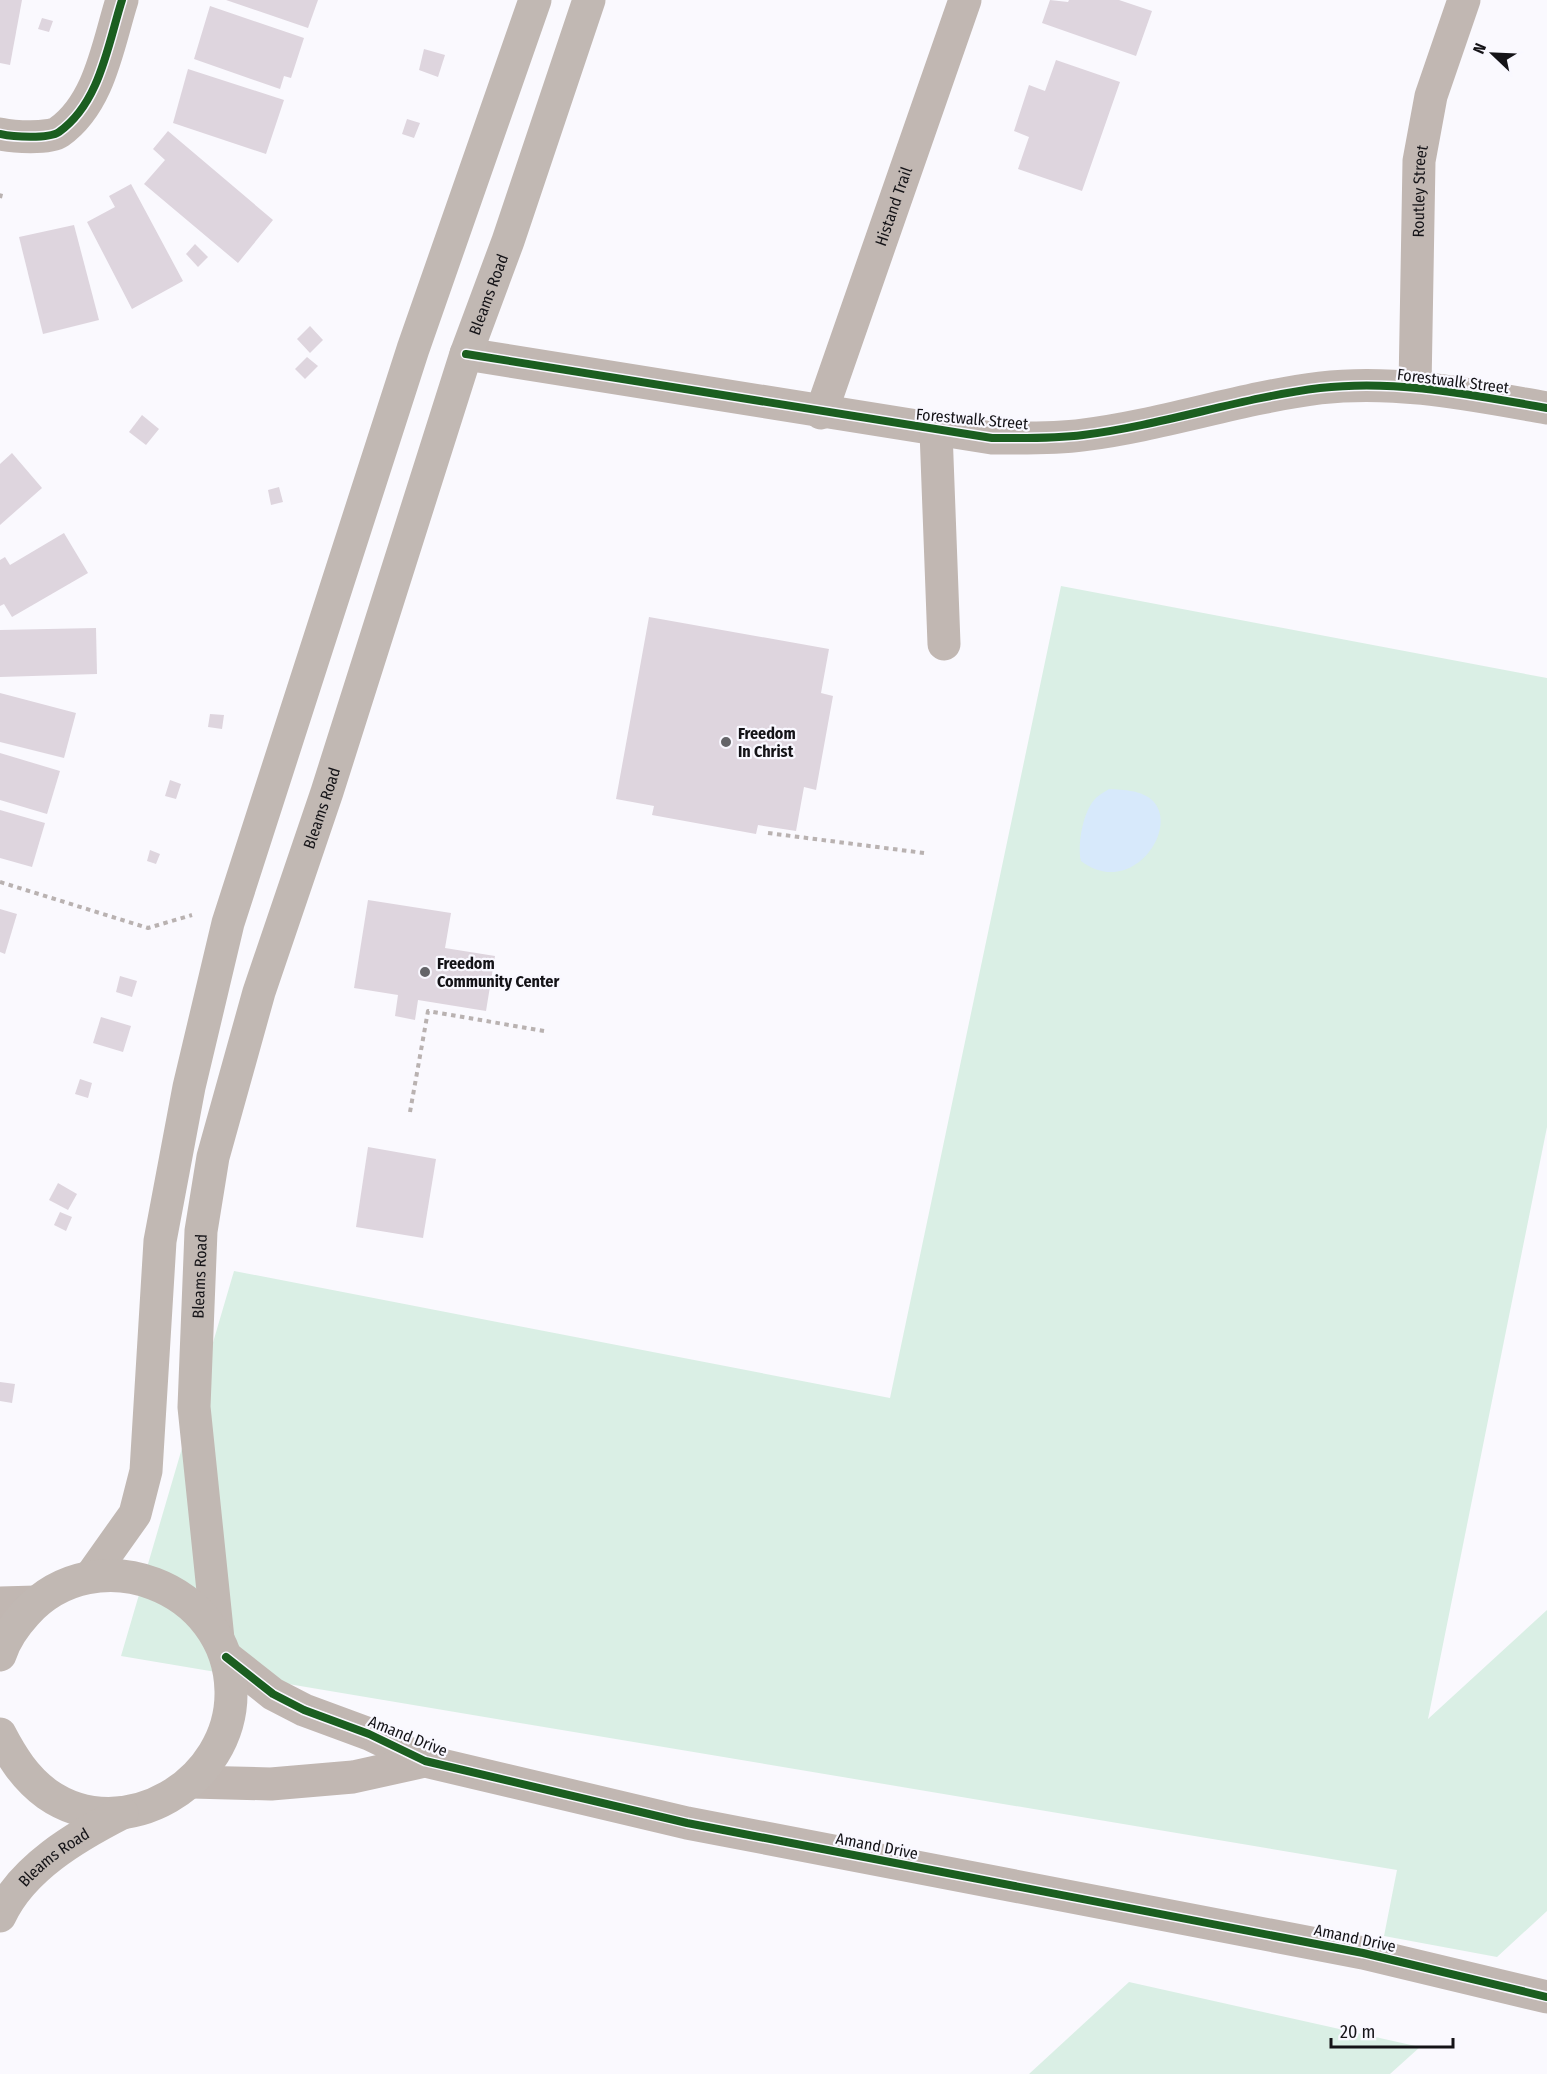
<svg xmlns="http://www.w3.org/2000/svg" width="1547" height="2074" font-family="'Fira Sans Condensed',sans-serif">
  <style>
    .green { fill: #daefe5 }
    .water { fill: #d7e9fb }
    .building { fill: #ded5de }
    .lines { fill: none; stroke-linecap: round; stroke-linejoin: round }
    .path { stroke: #b9b2b1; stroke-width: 4; stroke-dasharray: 4.5 4.5; stroke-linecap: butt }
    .minor { stroke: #c1b7b2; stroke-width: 33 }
    .major { stroke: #c1b8b3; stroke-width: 33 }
    .cycleway-casing { stroke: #f9f8ff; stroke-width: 11 }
    .cycleway { stroke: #1b5e20; stroke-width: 8 }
    .poi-dot { fill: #646468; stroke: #f9f8ff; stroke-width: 2 }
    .labels { text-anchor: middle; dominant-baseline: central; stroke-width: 4.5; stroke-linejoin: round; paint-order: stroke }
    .street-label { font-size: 16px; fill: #141317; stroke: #f9f8ff }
    .poi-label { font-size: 16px; font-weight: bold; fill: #141317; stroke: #f9f8ff; text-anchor: start }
  </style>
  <rect width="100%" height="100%" fill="#faf9fe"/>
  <!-- green -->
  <g class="green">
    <polygon points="1061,586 1547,678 1547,1127 1428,1719 1547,1610 1547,1911 1497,1957 1384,1936 1397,1870 121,1656 234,1271 890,1398"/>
    <polygon points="1129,1982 1420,2047 1390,2074 1029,2074"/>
  </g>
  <!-- water -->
  <path class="water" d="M1109 789C1124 790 1142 790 1153 801 1180 829 1131 899 1081 861 1077 845 1083 809 1097 797 1100 794 1105 792 1109 789Z"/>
  <!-- building -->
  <g class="building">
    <polygon points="0,0 22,0 10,65 0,63"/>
    <polygon points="226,0 318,0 308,28"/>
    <polygon points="1050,0 1068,2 1069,0 1119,0 1152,11 1136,56 1042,23"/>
    <polygon points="210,6 304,38 291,78 284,76 280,89 194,59"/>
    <polygon points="42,18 53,21 49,32 38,29"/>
    <polygon points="424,49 445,55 438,77 419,70"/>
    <polygon points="1056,60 1120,82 1082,191 1018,169 1029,137 1014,131 1029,85 1045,91"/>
    <polygon points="188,69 284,100 266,154 173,123"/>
    <polygon points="407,119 420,123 414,138 402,134"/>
    <polygon points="168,131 273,220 238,263 144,184 165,160 153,149"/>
    <polygon points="131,184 183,281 132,309 87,222 115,207 109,196"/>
    <polygon points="74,225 99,320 43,334 19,237"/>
    <polygon points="195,244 208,257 198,267 186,254"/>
    <polygon points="310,326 323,340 310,353 297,339"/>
    <polygon points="307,357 318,366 305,379 295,369"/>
    <polygon points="142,415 159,429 146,445 129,432"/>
    <polygon points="12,453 42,488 0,525 0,464"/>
    <polygon points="279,487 283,502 271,505 268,490"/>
    <polygon points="64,533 88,573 12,617 4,604 0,606 0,560 5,557 10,565"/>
    <polygon points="649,617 829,649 821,693 833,696 816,790 804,787 796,831 758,825 756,834 652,815 654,806 616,799"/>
    <polygon points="96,628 97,674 0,677 0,630"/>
    <polygon points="0,693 76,713 64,758 0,742"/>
    <polygon points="210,714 224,715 222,729 208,727"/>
    <polygon points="0,753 60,771 47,814 0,800"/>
    <polygon points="170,780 181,784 176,799 165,796"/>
    <polygon points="0,810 45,823 32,867 0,858"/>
    <polygon points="150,850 160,854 156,864 147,861"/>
    <polygon points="368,900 451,913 445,948 495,956 486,1011 418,1000 415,1020 395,1016 398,995 354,988"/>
    <polygon points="0,909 17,914 5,954 0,952"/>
    <polygon points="120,976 137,981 132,997 116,992"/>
    <polygon points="101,1017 131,1026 123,1052 93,1043"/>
    <polygon points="80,1079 92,1083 88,1098 75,1094"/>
    <polygon points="368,1147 436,1159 423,1238 356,1227"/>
    <polygon points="58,1183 77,1194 68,1210 49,1200"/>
    <polygon points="60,1212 72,1217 66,1231 54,1225"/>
    <polygon points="0,1382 15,1384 12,1403 0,1401"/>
  </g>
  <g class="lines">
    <!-- path -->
    <g class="path">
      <polyline points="0,198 2,190"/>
      <polyline points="768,833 924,853"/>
      <polyline points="0,882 148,928 192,915"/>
      <polyline points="410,1112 428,1011 544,1031"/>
    </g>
    <!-- minor -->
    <g class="minor">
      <path d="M0 134C13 137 49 139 59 132 100 103 108 44 122 0"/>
      <path d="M466 354 992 438C1022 438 1053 439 1083 435 1163 425 1240 398 1320 388 1397 379 1472 395 1547 408"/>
      <path id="s1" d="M1415 387 1419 161 1431 96 1464 0"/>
      <path id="s2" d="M821 413 965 0"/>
      <polyline points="936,431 944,644"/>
      <polyline points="0,1603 36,1602"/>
      <polyline points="226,1657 273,1694 304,1710 369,1734 425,1761 687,1823 1363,1953 1547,1997"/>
      <polyline points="192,1782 271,1784 353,1777 425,1761"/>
    </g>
    <!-- major -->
    <g class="major">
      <polyline points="91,1576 135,1514 146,1471 160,1241 189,1087 228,923 413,349 535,0"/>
      <path id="s3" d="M218 1639 194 1407 201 1231 213 1157 259 992 327 792 466 354 508 241 589 0"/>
      <path d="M0 1655C5 1639 15 1625 26 1613 96 1536 229 1586 231 1691 233 1782 124 1848 47 1794 25 1778 12 1757 0 1734"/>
      <path id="s4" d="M0 1916C22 1868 77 1836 122 1813"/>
    </g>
    <!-- cycleway casing -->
    <g class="cycleway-casing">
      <g id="cycleway">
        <path d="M0 134C13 137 49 139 59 132 100 103 108 44 122 0"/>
        <path d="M466 354 992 438C1022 438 1053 439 1083 435 1163 425 1240 398 1320 388 1397 379 1472 395 1547 408"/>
        <polyline points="226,1657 273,1694 304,1710 369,1734 425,1761 687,1823 1363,1953 1547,1997"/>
      </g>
    </g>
    <!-- cycleway -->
    <use href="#cycleway" class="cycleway"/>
  </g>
  <!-- markers -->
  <g class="poi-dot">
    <circle cx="726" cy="742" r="6"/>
    <circle cx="425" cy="972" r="6"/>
  </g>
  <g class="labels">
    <!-- street labels -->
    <g class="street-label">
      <text stroke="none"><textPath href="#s1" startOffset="196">Routley Street</textPath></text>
      <text stroke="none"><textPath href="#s2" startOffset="219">Histand Trail</textPath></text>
      <text stroke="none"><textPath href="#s3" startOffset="1390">Bleams Road</textPath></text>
      <text transform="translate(1453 381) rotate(7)">Forestwalk Street</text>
      <text transform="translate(972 419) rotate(5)">Forestwalk Street</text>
      <text stroke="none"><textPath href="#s3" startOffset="850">Bleams Road</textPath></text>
      <text stroke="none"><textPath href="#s3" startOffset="364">Bleams Road</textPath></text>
      <text transform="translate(408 1736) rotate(22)">Amand Drive</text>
      <text transform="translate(877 1846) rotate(11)">Amand Drive</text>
      <text stroke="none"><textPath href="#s4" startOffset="81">Bleams Road</textPath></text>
      <text transform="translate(1355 1938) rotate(12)">Amand Drive</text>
    </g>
    <!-- poi labels -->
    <g class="poi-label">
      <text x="738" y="733">Freedom<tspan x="738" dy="18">In Christ</tspan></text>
      <text x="437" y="963">Freedom<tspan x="437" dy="18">Community Center</tspan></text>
    </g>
  </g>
  <!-- north arrow -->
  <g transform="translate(1493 54) rotate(293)" stroke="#f9f8ff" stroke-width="4.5" paint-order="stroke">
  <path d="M0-4.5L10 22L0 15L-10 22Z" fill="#141317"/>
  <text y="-9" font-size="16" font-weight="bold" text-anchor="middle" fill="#141317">N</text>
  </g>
  <!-- scale -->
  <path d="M1331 2038v9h122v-9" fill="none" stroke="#141317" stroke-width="3"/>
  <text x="1340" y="2038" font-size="18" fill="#141317" stroke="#f9f8ff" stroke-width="4.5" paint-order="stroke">20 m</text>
</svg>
